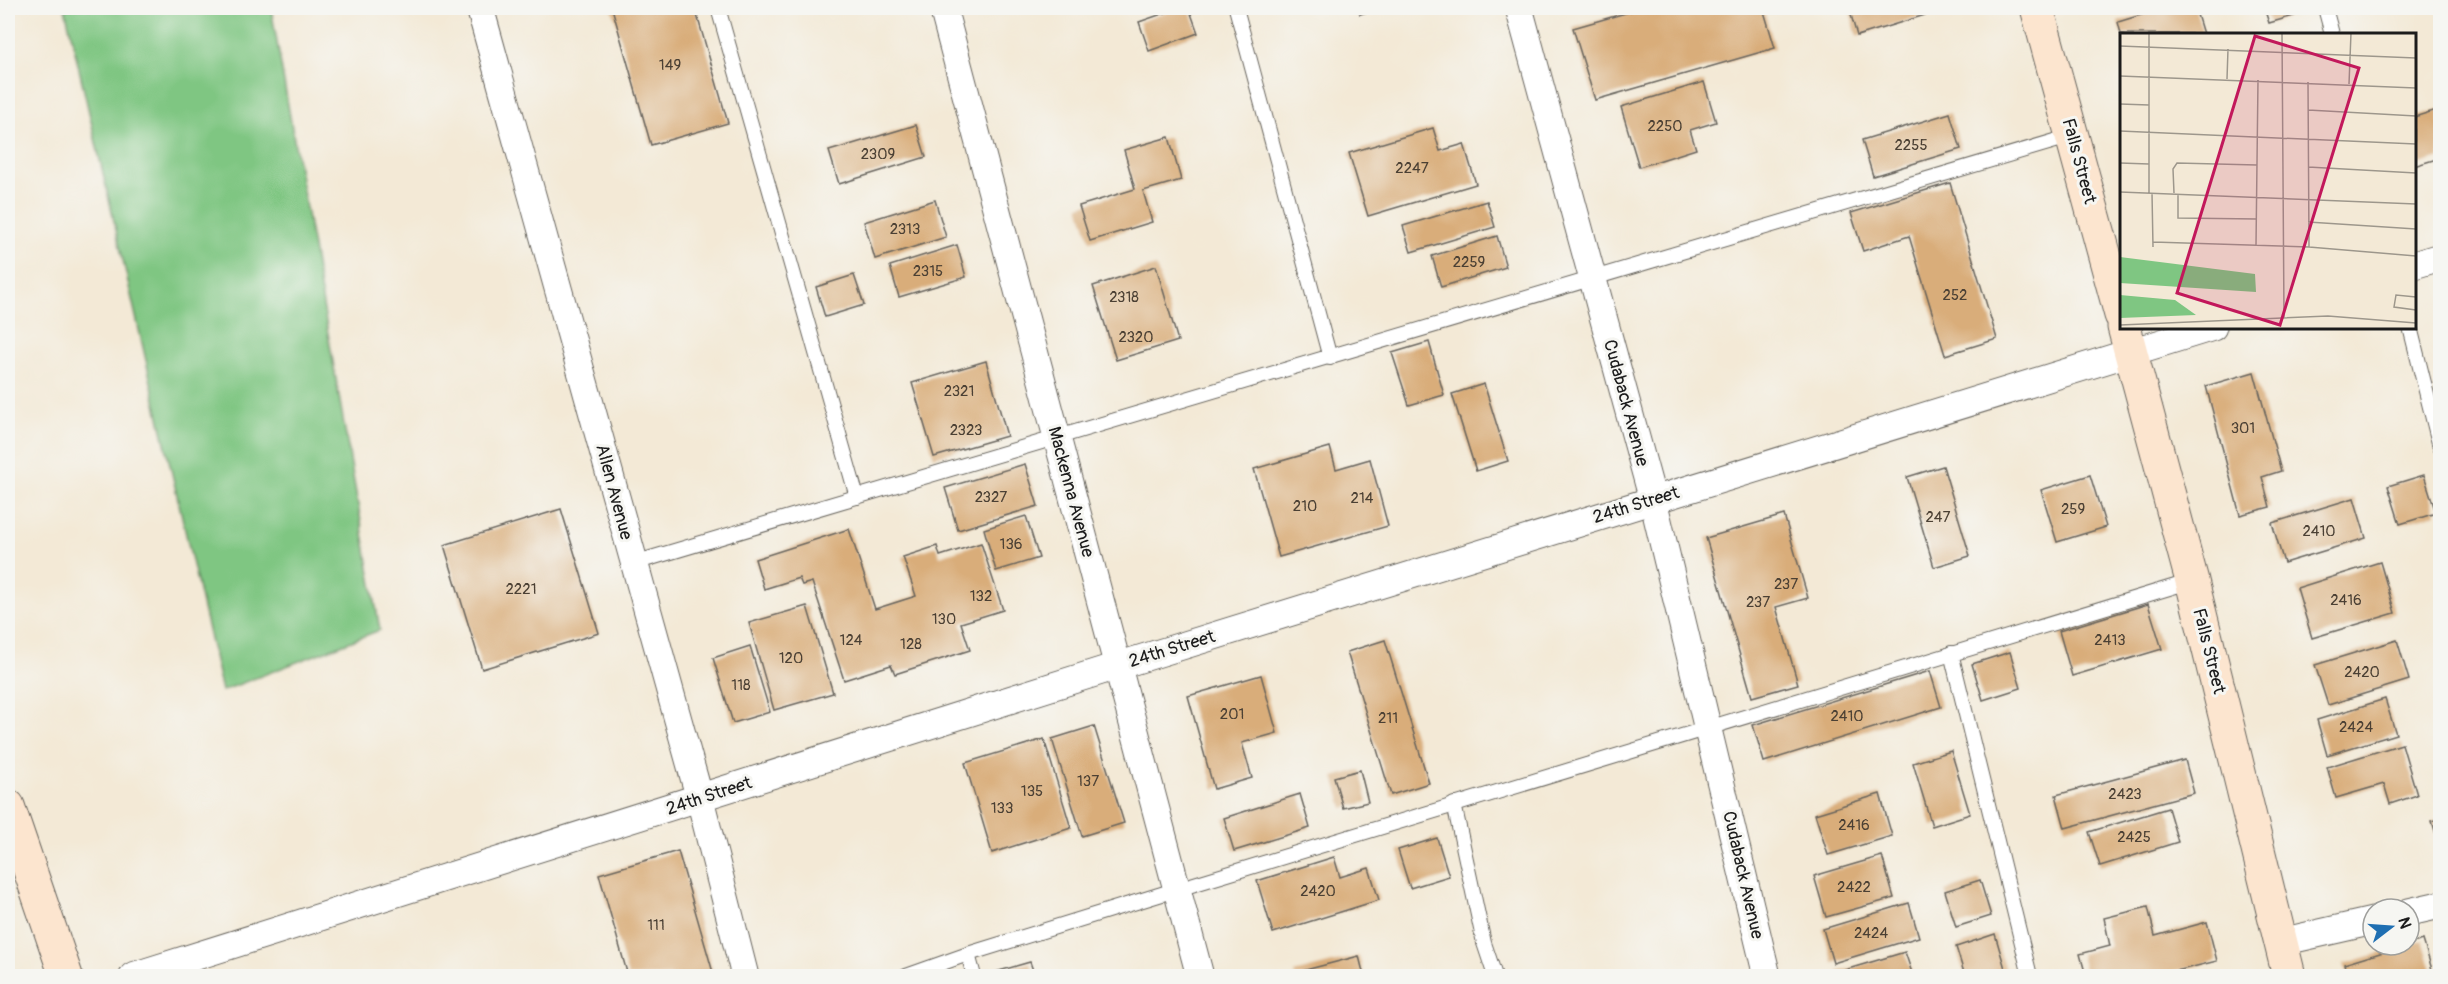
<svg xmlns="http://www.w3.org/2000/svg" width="2448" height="984" font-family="Pangolin,sans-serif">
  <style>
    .green { fill: #7fc682; stroke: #4e714f; stroke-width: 1.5 }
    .building { fill: #d9ad7a }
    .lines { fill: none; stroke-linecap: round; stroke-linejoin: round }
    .lane-casing { stroke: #67645d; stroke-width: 16 }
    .street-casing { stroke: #67645d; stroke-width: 29 }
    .secondary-casing { stroke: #67645d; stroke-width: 35 }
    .lane { stroke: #fff; stroke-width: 14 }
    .street { stroke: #fff; stroke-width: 27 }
    .secondary { stroke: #fce5cf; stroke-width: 33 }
    .labels { text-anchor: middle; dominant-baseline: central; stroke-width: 6; stroke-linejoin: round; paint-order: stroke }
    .number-label { font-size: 15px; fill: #4b4034 }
    .street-label { font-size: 18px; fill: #1c1c1c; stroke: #f6f6f2 }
    .inset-road { fill: none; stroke: #9d978c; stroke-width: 1.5 }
    .view { fill: #c2185b; fill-opacity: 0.15; stroke: #c2185b; stroke-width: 3 }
    .inset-edge { fill: none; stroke: #1c1c1c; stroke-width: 3 }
  </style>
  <rect width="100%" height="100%" fill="#f6f6f2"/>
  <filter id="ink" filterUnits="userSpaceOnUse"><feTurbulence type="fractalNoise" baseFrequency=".0167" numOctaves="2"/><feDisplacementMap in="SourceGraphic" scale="12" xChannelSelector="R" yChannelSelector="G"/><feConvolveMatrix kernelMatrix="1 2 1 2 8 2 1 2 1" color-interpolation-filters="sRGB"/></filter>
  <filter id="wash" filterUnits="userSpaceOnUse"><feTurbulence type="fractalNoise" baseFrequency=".008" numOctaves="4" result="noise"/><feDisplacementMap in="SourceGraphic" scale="24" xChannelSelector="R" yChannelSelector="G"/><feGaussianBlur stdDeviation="1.35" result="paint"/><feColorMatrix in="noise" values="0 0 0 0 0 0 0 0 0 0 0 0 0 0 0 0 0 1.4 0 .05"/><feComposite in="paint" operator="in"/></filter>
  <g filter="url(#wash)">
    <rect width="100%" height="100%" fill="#f3e9d6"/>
    <!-- green -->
    <polygon class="green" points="65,8 271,8 380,630 222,691"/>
    <g id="blocks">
      <!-- building -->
      <g class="building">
        <polygon points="612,8 695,8 728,123 651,145"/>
        <polygon points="1179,8 1189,8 1198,33 1149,51 1139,22"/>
        <polygon points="1358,8 1381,8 1360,14"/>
        <polygon points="1643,8 1763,8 1775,48 1595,100 1573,28"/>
        <polygon points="1849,8 1923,8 1925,15 1857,36"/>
        <polygon points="2164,8 2195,8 2203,34 2121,34 2118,22"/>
        <polygon points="2264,8 2306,8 2307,12 2269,23"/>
        <polygon points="1704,82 1716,122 1690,130 1696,149 1639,167 1621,107"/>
        <polygon points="2440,109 2440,158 2414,166 2414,117"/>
        <polygon points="1950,113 1961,149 1873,176 1862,140"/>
        <polygon points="916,125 926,157 839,184 829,151"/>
        <polygon points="1433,128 1440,151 1464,144 1476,184 1368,216 1349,153"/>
        <polygon points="1169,137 1181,180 1143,191 1152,222 1090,241 1079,206 1135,189 1124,150"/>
        <polygon points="1950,183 1997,339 1945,355 1909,236 1863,251 1851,213"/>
        <polygon points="935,200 946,237 875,259 864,222"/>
        <polygon points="1487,201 1495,227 1411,252 1403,226"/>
        <polygon points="1497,236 1506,267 1441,287 1432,256"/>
        <polygon points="957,245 966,277 899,297 890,266"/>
        <polygon points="1156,266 1178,341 1116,360 1093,286"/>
        <polygon points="854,275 864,305 825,317 816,287"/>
        <polygon points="1429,342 1444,395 1409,405 1392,353"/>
        <polygon points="986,361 1007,436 934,457 912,383"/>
        <polygon points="2254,372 2281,471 2262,477 2270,507 2240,515 2206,386"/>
        <polygon points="1484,384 1508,461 1476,471 1452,394"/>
        <polygon points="1330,447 1336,469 1370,459 1388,526 1279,557 1254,469"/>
        <polygon points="1025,464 1038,506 958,530 945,488"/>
        <polygon points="1943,466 1970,556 1934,567 1907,477"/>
        <polygon points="2090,475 2106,527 2057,542 2041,490"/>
        <polygon points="2424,475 2436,513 2400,524 2388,486"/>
        <polygon points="2354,498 2366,538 2284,563 2272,523"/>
        <polygon points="561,509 599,633 482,669 444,545"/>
        <polygon points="1784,515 1808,598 1776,607 1798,684 1752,697 1706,538"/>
        <polygon points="1026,516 1039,558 996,571 984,529"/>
        <polygon points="849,529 875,609 916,596 903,557 937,546 940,556 981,543 1003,610 961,623 970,650 895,674 891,665 844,680 812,582 802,585 799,578 764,589 755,559"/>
        <polygon points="2380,562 2395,613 2312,638 2297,588"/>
        <polygon points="2148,604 2162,649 2072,676 2059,631"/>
        <polygon points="807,606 833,693 774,710 749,623"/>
        <polygon points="1385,640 1429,783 1391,795 1347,652"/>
        <polygon points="2397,640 2409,680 2328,705 2315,665"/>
        <polygon points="750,646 770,712 733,723 713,658"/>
        <polygon points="2010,652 2021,688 1983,700 1972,664"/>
        <polygon points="1930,671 1941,707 1764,762 1753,725"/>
        <polygon points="1261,675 1277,733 1242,743 1252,778 1214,789 1188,696"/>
        <polygon points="2385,699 2396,734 2327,755 2317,720"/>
        <polygon points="1094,726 1124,823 1082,836 1052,739"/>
        <polygon points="1044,739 1071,828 992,853 965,763"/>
        <polygon points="2402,744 2417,795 2390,804 2384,784 2336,798 2327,767"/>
        <polygon points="1951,751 1970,814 1932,826 1913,763"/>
        <polygon points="2185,760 2194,793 2065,828 2056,795"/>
        <polygon points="1360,770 1368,802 1343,808 1334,777"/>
        <polygon points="1300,794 1310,828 1234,851 1224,818"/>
        <polygon points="1880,794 1892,836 1828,855 1815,814"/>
        <polygon points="2168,808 2178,842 2100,866 2089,832"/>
        <polygon points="2440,819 2440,847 2432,821"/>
        <polygon points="1437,838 1449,876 1410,888 1398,850"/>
        <polygon points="678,851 714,976 628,976 599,874"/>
        <polygon points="1882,856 1894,898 1826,917 1814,876"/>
        <polygon points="1334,857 1340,877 1369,868 1379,900 1273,933 1257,881"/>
        <polygon points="1980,880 1991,916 1956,927 1945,891"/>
        <polygon points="1909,903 1919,937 1833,963 1823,929"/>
        <polygon points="2148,907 2155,936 2207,922 2217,961 2156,976 2086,976 2080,954 2110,946 2104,918"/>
        <polygon points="1995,934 2006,972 1991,976 1965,976 1956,947"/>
        <polygon points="2423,940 2434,976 2348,976 2344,964"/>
        <polygon points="1905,952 1913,976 1839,976 1838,972"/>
        <polygon points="1359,956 1364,976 1295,976 1294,973"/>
        <polygon points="1030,962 1035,976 993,976 992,973"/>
      </g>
    </g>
  </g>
  <g filter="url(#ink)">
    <use href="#blocks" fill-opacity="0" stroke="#67645d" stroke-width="1.5"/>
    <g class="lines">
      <!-- lane casing -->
      <g class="lane-casing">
        <g id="lane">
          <polyline points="718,8 857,497"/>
          <polyline points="1236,8 1330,358"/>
          <polyline points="2325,8 2332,34"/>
          <polyline points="2410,327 2440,447"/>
          <polyline points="634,563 2072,136"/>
          <polyline points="1951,653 2030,976"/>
          <polyline points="1454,804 1484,943 1495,976"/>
          <polyline points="968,954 974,976"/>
          <polyline points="906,976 968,954 1178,889 2192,581"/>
        </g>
      </g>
      <!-- street casing -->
      <g class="street-casing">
        <g id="street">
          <polyline points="480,8 700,799 745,976"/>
          <polyline points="943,8 1200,976"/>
          <polyline points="1519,8 1653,500 1767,976"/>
          <polyline points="2414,265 2440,257"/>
          <polyline points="2409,912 2440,905"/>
          <polyline points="2281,942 2373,921"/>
          <polyline points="133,976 1117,666 2213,327"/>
        </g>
      </g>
      <!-- secondary casing -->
      <g class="secondary-casing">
        <g id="secondary">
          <polyline points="2037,8 2121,315"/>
          <polyline points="2124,327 2192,581 2289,976"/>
          <polyline points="8,806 66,976"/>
        </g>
      </g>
      <!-- lane -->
      <use href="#lane" class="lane"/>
      <!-- street -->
      <use href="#street" class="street"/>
      <!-- secondary -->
      <use href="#secondary" class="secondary"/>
    </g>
  </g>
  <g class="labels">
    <!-- number labels -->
    <g class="number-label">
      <text x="670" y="65">149</text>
      <text x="1665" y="126">2250</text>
      <text x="1911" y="145">2255</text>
      <text x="878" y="154">2309</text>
      <text x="1412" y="168">2247</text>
      <text x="905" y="229">2313</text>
      <text x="1469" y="262">2259</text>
      <text x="928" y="271">2315</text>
      <text x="1955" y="295">252</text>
      <text x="1124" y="297">2318</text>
      <text x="1136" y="337">2320</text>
      <text x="959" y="391">2321</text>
      <text x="2243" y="428">301</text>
      <text x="966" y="430">2323</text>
      <text x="991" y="497">2327</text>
      <text x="1362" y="498">214</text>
      <text x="1305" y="506">210</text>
      <text x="2073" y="509">259</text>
      <text x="1938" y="517">247</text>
      <text x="2319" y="531">2410</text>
      <text x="1011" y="544">136</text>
      <text x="1786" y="584">237</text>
      <text x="521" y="589">2221</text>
      <text x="981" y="596">132</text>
      <text x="2346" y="600">2416</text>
      <text x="1758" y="602">237</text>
      <text x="944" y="619">130</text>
      <text x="851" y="640">124</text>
      <text x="2110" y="640">2413</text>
      <text x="911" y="644">128</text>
      <text x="791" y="658">120</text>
      <text x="2362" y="672">2420</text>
      <text x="741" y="685">118</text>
      <text x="1232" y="714">201</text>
      <text x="1847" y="716">2410</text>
      <text x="1388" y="718">211</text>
      <text x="2356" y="727">2424</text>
      <text x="1088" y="781">137</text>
      <text x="1032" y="791">135</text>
      <text x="2125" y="794">2423</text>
      <text x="1002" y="808">133</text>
      <text x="1854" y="825">2416</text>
      <text x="2134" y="837">2425</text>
      <text x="1854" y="887">2422</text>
      <text x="1318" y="891">2420</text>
      <text x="656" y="925">111</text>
      <text x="1871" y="933">2424</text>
    </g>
    <!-- street labels -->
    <g class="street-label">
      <text transform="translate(2079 161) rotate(75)">Falls Street</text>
      <text transform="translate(1626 403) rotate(75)">Cudaback Avenue</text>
      <text transform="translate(614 492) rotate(75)">Allen Avenue</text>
      <text transform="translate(1071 492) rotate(75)">Mackenna Avenue</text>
      <text transform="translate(1636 505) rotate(-17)">24th Street</text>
      <text transform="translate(1172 649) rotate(-17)">24th Street</text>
      <text transform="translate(2209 651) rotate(76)">Falls Street</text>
      <text transform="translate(709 796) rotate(-18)">24th Street</text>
      <text transform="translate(1743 875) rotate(77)">Cudaback Avenue</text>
    </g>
  </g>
  <!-- overview -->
  <g transform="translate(2120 33)">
    <rect width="296" height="296" fill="#f3e9d6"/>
    <path d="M0 224 135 241 136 259 0 250ZM0 262 55 267 76 282 0 285Z" fill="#7fc682"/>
    <path class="inset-road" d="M162 0 164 285M0 13 296 25M0 43 296 55M107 46 108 16M188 49 189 214M229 51 231 0M0 71 29 72M188 77 296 83M0 98 296 111M0 130 29 131M188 134 296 140M0 159 296 171M29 160V0M32 160 33 214M54 160 53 136 57 130 137 132M58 161V185L137 186M188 189 296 196M33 209 189 214 296 223M136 212 138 47M296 264 276 262 274 274 296 277M0 292 208 283 296 290"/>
    <path class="view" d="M135 3 239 35 160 292 57 260Z"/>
    <rect width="296" height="296" class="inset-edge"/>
  </g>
  <!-- margin -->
  <rect width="2448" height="984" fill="none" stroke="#f6f6f2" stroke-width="30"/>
  <!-- north arrow -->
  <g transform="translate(2391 927) rotate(73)"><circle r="28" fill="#f6f6f2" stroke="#9f9f9c" stroke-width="1.5"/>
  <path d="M0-4.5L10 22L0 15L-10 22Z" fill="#1f6fb2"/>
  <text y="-9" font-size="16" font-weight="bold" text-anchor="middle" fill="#1c1c1c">N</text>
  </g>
</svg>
